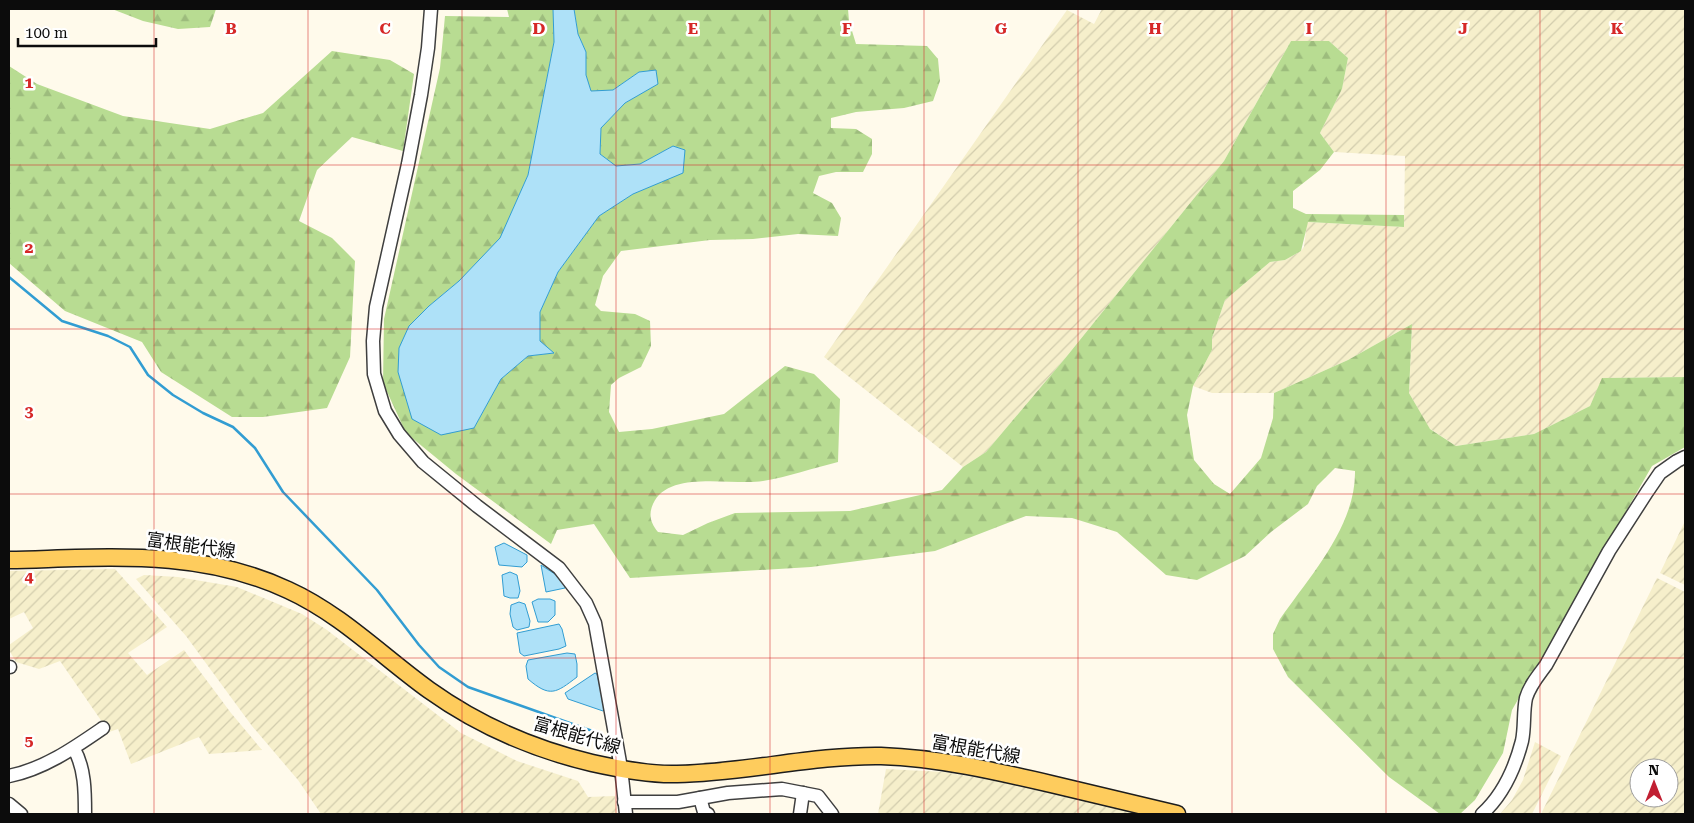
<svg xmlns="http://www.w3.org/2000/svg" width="1694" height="823" font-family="'Roboto Serif','Noto Sans JP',serif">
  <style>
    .farmland { fill: url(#farmland-furrows); fill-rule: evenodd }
    .forest { fill: url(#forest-firs) }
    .water { fill: #aee1f8; stroke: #329dd2 }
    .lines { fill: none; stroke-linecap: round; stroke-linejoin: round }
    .stream { stroke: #329dd2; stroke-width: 2.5 }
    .minor-casing { stroke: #3f3f3f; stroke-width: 15 }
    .major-casing { stroke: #1d1d1d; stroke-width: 19 }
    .minor { stroke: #fff; stroke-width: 12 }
    .major { stroke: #fecc5d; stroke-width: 16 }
    .grid { fill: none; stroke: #d62828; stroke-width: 1; stroke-opacity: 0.55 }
    .labels { text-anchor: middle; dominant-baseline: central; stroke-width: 5; stroke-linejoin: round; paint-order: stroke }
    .street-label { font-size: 18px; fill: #0c0c0c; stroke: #fff }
    .grid-label { font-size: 16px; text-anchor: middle; font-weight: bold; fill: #d62828; stroke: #fff; stroke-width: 5; stroke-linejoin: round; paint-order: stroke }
  </style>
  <defs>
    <pattern id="farmland-furrows" width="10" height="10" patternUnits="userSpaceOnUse" patternTransform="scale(1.25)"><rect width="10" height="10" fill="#f6efcb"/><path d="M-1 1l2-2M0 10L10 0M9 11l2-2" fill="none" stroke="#d2ccad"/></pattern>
    <pattern id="forest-firs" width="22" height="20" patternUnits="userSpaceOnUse" patternTransform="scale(1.25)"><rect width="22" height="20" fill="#b8dc92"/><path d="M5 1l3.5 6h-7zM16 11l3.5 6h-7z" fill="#9dbc7d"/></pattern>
  </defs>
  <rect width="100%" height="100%" fill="#fffaeb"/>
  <!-- farmland -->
  <g class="farmland">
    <polygon points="1102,9 1685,9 1685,377 1603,378 1590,406 1534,434 1456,446 1429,428 1409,393 1412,324 1348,360 1274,393 1212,393 1193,386 1212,350 1212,338 1225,300 1270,262 1285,260 1301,251 1304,247 1307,222 1404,227 1405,156 1334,152 1320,133 1342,89 1348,58 1329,41 1291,41 1224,161 1067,356 986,452 963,467 824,357 1067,10 1094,24"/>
    <polygon points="1685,521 1685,585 1660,573"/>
    <polygon points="115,569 167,627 128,653 147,675 184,650 231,713 262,750 209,754 199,737 131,764 118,729 109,732 60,661 39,669 16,662 9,650 9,645 33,628 24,612 9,619 9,571"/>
    <polygon points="144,575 178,577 237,587 302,614 327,630 461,733 517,761 578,781 588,797 615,796 617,814 321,814 298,780 252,726 186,636 136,579"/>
    <path d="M1657 578 1685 592V814H1541ZM1639 768H1669V798H1639Z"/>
    <polygon points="1535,742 1561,756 1532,814 1500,814 1512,800 1523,780"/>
    <polygon points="886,769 944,772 1015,784 1145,814 878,814"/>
  </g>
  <!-- forest -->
  <g class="forest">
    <polygon points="112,9 216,9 210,27 178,29 143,21"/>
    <path d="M507 9H553L554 42 528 175 500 239 459 281 429 306 409 326 474 428 501 379 528 356 553 353 540 341V312L558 272 599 216 633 194 683 172 673 146 640 164 616 166 600 154 601 128 625 103 657 84 656 71 639 72 613 90 591 92 586 75V52L578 34 574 9H848L849 21 856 44 927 46 938 59 940 81 933 101 904 108 856 112 831 118V128L856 129 872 139V154L863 172H836L819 176 813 193 832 203 841 218 838 236 798 234 753 239 710 240 621 251 603 276 595 305 601 311 635 314 650 321 651 346 641 367 619 378 611 385 609 412 619 432 652 429 724 414 785 366 814 374 840 399 838 462C813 468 788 477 763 481 733 486 668 469 653 504 648 515 651 524 658 532L683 535 708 523 735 513 850 511 942 490 963 467 986 452 1067 356 1224 161 1291 41H1329L1348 58 1342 89 1320 133 1334 152 1320 170 1293 191V208L1306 214 1404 215V227L1308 222 1301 251 1285 260 1270 262 1225 300 1212 338V350L1193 386 1187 415 1194 460 1214 484 1230 494 1261 458 1273 418 1274 393 1348 360 1412 324 1409 393 1430 429 1456 446 1534 434 1590 406 1602 378 1685 377V447L1652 466 1512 710 1503 753 1475 800 1460 814H1440L1389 777 1288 677 1273 649V634L1280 619C1310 576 1356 526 1355 471L1335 468 1317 486 1308 504 1271 532 1245 556 1197 580 1166 575 1117 532 1072 518 1026 516 935 551 811 567 630 578 594 524 557 530 551 544 456 474 406 433 383 383 384 319 440 68 445 16 509 17Z"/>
    <polygon points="332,51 390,60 414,74 403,151 352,137 317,170 299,221 332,238 355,261 350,357 327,408 263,417 232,417 161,372 142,342 65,311 9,263 9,66 37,84 123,116 210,129 263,113"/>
  </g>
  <!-- water -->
  <g class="water">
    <polygon points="553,9 574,9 578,34 586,52 586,75 591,91 613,90 639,72 656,70 658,84 625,103 601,128 600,154 616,166 640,164 673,146 685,150 683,173 633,194 599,216 558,272 540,312 540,341 554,353 528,356 501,379 474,428 441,435 412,419 398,372 399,348 409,326 429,306 459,281 500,238 528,175 554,42"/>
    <polygon points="504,543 527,555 527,562 522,567 499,565 495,547"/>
    <polygon points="541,565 564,580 565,588 546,592"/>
    <polygon points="510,572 517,575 520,591 518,598 510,598 504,596 502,575"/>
    <polygon points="538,599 550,599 555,601 555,615 548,622 538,622 532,602"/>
    <polygon points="519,602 525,604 530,621 529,627 517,630 513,627 510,614 511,605"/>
    <polygon points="559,624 562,629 566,646 559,649 524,656 520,653 517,633"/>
    <path d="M567 653 575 654 577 664V677C556 693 550 698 528 679L526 666 528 660Z"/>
    <polygon points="595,673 597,674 605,709 603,711 568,699 565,693"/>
  </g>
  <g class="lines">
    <!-- stream -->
    <polyline class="stream" points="9,277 62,321 108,336 130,347 148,375 173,395 203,413 233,427 255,448 283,492 377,590 419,645 439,667 468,687 598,733"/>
    <!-- minor casing -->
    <g class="minor-casing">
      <g id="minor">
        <polyline points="431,9 428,48 421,95 408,164 376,307 373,341 374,374 385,411 399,434 423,462 477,506 559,568 586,603 595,623 621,768 626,814"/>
        <polyline points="9,667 10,667"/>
        <path d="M74 749C85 768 85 792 85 814"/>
        <path d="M9 776C44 769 74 748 103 728"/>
        <polyline points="700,798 704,812 708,814"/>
        <polyline points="624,802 678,802 728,793 782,789 818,796 832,814"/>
        <polyline points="9,804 21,814"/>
        <polyline points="800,814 803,793"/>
        <path d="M1482 814C1503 795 1515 768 1522 741 1525 727 1523 712 1526 698 1530 685 1538 676 1546 665L1609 551 1647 492 1660 473 1677 461 1685 457"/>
      </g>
    </g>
    <!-- major casing -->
    <g class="major-casing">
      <path id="major" d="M9 560C105 558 198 548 288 590 341 614 383 657 429 690 478 725 533 749 592 763 619 769 649 775 677 774 745 773 812 755 881 756 939 758 995 771 1051 784 1093 794 1135 804 1177 814"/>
    </g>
    <!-- minor -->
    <use href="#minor" class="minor"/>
    <!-- major -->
    <use href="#major" class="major"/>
  </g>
  <!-- grid -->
  <path class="grid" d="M154 9V814M308 9V814M462 9V814M616 9V814M770 9V814M924 9V814M1078 9V814M1232 9V814M1386 9V814M1540 9V814M9 165H1685M9 329H1685M9 494H1685M9 658H1685"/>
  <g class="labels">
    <!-- street labels -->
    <g class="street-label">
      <text transform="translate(191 545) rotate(8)">富根能代線</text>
      <text transform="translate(577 735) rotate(16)">富根能代線</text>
      <text transform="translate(976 749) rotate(10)">富根能代線</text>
    </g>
  </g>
  <g class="grid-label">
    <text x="231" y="34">B</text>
    <text x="385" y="34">C</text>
    <text x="539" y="34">D</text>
    <text x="693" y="34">E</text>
    <text x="847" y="34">F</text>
    <text x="1001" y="34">G</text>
    <text x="1155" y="34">H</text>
    <text x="1309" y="34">I</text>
    <text x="1463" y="34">J</text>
    <text x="1617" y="34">K</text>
    <text x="29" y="88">1</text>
    <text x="29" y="253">2</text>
    <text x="29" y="417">3</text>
    <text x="29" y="582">4</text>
    <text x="29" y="746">5</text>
  </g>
  <!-- border -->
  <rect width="1694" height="823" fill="none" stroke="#0c0c0c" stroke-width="20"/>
  <!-- north arrow -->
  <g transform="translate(1654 783)"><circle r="24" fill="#ffffff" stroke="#9e9e9e"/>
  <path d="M0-4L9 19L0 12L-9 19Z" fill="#c11f32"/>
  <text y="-8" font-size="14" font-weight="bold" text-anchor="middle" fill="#0c0c0c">N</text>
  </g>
  <!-- scale -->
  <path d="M18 38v8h138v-8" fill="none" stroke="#0c0c0c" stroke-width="2.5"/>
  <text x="25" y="38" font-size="15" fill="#0c0c0c" stroke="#ffffff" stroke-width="4" paint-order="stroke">100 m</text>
</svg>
